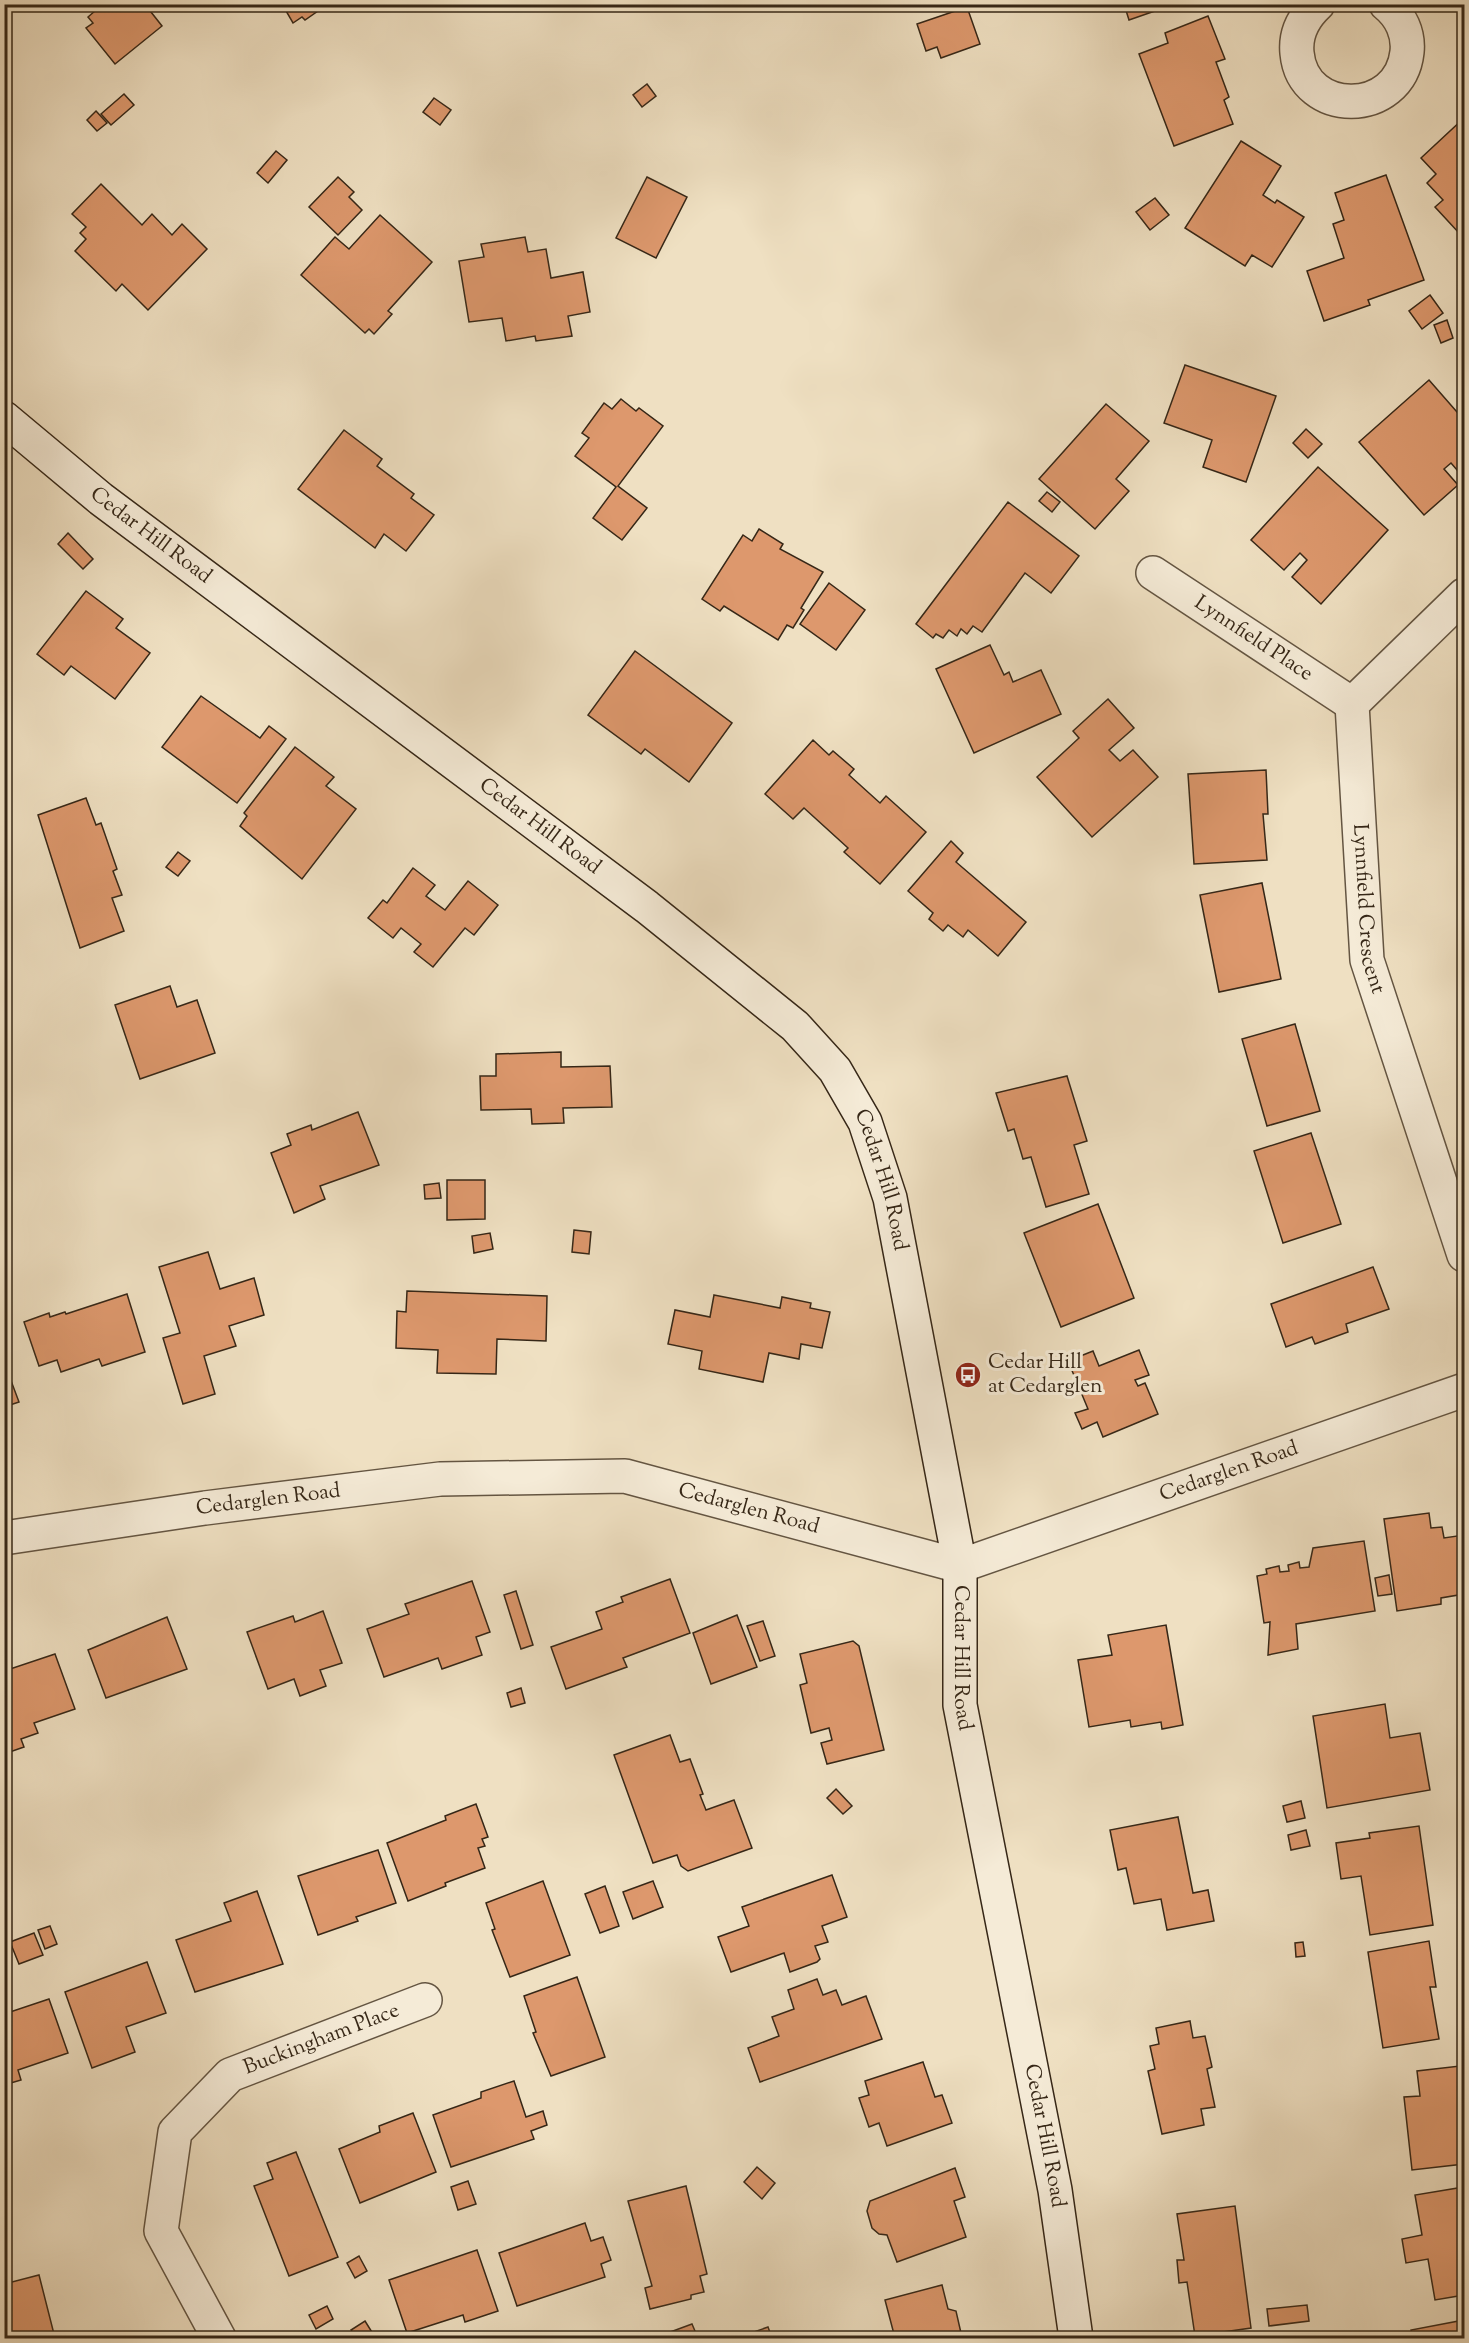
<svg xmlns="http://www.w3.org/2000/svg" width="1469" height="2343" font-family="'Sorts Mill Goudy',serif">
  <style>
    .building { fill: #dd986d; stroke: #362717; stroke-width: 1.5 }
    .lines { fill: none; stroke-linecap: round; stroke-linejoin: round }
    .street-casing { stroke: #645542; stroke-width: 36 }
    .secondary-casing { stroke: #362717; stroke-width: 36 }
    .street { stroke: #f5ebd7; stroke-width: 33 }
    .secondary { stroke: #f5ebd7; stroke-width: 33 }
    .labels { text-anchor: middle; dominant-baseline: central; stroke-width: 6; stroke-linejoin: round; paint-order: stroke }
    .street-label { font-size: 21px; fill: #362717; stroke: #f5ebd7 }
    .poi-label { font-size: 21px; fill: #362717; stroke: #f5ebd7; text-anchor: start }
  </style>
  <rect width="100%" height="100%" fill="#efe0c2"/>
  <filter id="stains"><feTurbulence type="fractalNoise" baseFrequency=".00333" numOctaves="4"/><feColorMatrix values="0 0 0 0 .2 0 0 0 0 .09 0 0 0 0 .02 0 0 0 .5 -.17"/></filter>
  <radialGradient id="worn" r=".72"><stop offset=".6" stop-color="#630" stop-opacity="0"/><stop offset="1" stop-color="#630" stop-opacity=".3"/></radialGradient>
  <!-- building -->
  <g class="building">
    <polygon points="103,4 161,4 151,12 162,26 115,64 86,28 93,23 88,17"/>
    <polygon points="282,4 328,4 305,20 302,17 293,23"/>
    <polygon points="1124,4 1175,4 1129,20"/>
    <polygon points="967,7 980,44 941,58 937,47 926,51 917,24"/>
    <polygon points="1208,16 1225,59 1216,62 1229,97 1224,100 1233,124 1174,146 1139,54 1168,43 1165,33"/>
    <polygon points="647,84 656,96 642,107 633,95"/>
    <polygon points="124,94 134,105 111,125 101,114"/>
    <polygon points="434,98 451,110 440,125 423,112"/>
    <polygon points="96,111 107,123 97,131 87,120"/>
    <polygon points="1464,118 1464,228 1459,233 1435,207 1443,200 1427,183 1436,174 1421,158"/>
    <polygon points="1241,141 1281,166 1263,195 1275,203 1277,200 1304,217 1272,267 1252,255 1245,266 1185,228"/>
    <polygon points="276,151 287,160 268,183 257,173"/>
    <polygon points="1386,175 1424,280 1368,300 1370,305 1324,321 1307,271 1344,258 1333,224 1344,220 1335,193"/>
    <polygon points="338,177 354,192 349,197 362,210 338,235 309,207"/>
    <polygon points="647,177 687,197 656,258 616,238"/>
    <polygon points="101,184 142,225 152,214 172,235 182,224 207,249 148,310 122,284 116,291 75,251 86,239 80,233 86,227 72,214"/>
    <polygon points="1155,198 1169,215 1150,230 1136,212"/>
    <polygon points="380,215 432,262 388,311 392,314 374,334 369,329 365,333 301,275 335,237 349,249"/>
    <polygon points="525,237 528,252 546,249 551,278 583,272 590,312 568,316 572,336 536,341 535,336 506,341 502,318 469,322 459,261 484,257 481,244"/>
    <polygon points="1430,295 1443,313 1422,329 1409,311"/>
    <polygon points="1447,320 1453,338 1441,343 1434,325"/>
    <polygon points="1185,365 1276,396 1246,482 1203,467 1212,440 1164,423"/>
    <polygon points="1429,380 1464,420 1464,478 1451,463 1444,469 1458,485 1424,515 1359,442"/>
    <polygon points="621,399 636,411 639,408 663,426 618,486 647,508 622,540 593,518 616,487 575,456 589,438 582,433 604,403 612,409"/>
    <polygon points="1106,404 1149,441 1116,479 1129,491 1095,529 1039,479"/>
    <polygon points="1306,429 1322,444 1308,458 1293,443"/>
    <polygon points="344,430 382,459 377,466 414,494 411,498 434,515 406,551 384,534 375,548 298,489"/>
    <polygon points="1318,467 1388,530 1321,604 1292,577 1307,560 1300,553 1284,570 1251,540"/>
    <polygon points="1047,492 1060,502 1052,512 1039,501"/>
    <polygon points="1008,502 1079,556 1051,593 1025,573 982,632 973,626 967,634 961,629 957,636 949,630 943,638 936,634 933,638 916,624"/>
    <polygon points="759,529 783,544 780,549 823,572 801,608 804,610 793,628 787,625 778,640 724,606 720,611 702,599 743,535 752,541"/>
    <polygon points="68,533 93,559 83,569 58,544"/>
    <polygon points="829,583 865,610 836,650 800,624"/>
    <polygon points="86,591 123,619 116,628 150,653 115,699 71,666 64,675 37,654"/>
    <polygon points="990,645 1004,675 1009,672 1013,682 1041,670 1061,714 974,753 936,669"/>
    <polygon points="635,651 732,723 689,782 645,749 641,754 588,715"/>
    <polygon points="201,696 260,738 269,726 286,739 237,803 162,747"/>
    <polygon points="1108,699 1134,728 1109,750 1120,761 1133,750 1158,777 1092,837 1037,777 1079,738 1073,731"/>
    <polygon points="813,740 829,755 833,751 854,769 849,775 880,803 886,796 926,832 880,884 844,852 848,848 804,808 793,819 765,794"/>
    <polygon points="295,747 334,777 326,786 356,809 302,879 240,826 247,816 244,813"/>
    <polygon points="1266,770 1268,814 1263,814 1267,860 1194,864 1188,774"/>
    <polygon points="1464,773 1464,800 1459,775"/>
    <polygon points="86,798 96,825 101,823 117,869 113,871 122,895 112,898 124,931 80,948 38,815"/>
    <polygon points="951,841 963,853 956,862 1026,922 998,956 968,930 963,937 948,925 943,931 929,919 933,913 908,891"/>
    <polygon points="178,852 190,861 178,876 166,867"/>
    <polygon points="413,868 435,885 426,896 445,910 468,881 498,905 474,935 465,928 433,967 414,952 421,944 401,928 393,938 368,918 383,900 387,903"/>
    <polygon points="1262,883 1281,979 1219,992 1200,895"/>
    <polygon points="4,977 10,993 4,996"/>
    <polygon points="170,986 177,1007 197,1000 215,1053 140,1079 115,1005"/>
    <polygon points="1295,1024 1320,1111 1267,1126 1242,1039"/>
    <polygon points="561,1052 561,1067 610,1066 612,1107 563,1108 564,1123 532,1124 531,1109 481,1110 480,1076 496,1076 496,1054"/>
    <polygon points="1067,1076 1087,1141 1074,1145 1089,1194 1046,1207 1031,1157 1023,1159 1014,1129 1008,1131 996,1093"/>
    <polygon points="358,1112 379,1165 320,1186 325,1199 294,1213 271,1153 291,1145 287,1134 311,1125 312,1130"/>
    <polygon points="1311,1133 1341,1224 1283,1243 1254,1151"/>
    <polygon points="447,1180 485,1180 485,1219 447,1220"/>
    <polygon points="439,1183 441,1198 425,1199 424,1185"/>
    <polygon points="1098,1204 1134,1298 1061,1327 1024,1233"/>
    <polygon points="574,1230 591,1232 589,1254 572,1252"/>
    <polygon points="490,1233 493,1249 474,1253 472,1236"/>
    <polygon points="208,1252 220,1289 254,1278 264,1315 229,1326 236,1346 204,1356 215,1394 183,1404 163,1338 180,1333 159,1267"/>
    <polygon points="1373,1267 1389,1309 1346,1324 1348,1332 1315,1344 1312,1337 1286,1347 1271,1304"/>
    <polygon points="407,1291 547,1296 546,1341 497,1339 496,1374 437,1373 438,1350 396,1348 397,1311 406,1312"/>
    <polygon points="127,1294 145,1352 102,1366 99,1359 61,1372 57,1360 39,1366 24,1322 49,1313 50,1317 65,1312 66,1314"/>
    <polygon points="714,1295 780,1308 782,1297 811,1303 810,1308 830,1312 822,1348 801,1344 799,1359 769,1353 763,1382 699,1369 702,1351 668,1344 675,1310 710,1317"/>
    <polygon points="1139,1350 1149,1375 1135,1380 1138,1386 1145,1383 1158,1414 1103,1437 1097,1422 1082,1429 1075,1413 1088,1409 1068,1361 1093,1351 1099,1366"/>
    <polygon points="4,1362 19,1402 4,1407"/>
    <polygon points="1429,1513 1431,1528 1442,1527 1444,1538 1464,1535 1464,1594 1441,1598 1441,1604 1397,1611 1384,1519"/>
    <polygon points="1364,1541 1375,1611 1296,1624 1298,1649 1268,1655 1270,1622 1264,1623 1257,1576 1267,1574 1266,1569 1279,1566 1280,1572 1289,1571 1288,1565 1299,1562 1300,1568 1309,1567 1313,1548"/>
    <polygon points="1389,1575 1392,1594 1378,1596 1375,1578"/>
    <polygon points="670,1579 690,1633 623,1658 627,1667 566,1689 551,1647 602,1629 596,1612 623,1602 621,1597"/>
    <polygon points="472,1581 490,1632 476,1637 482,1655 442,1669 438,1658 384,1677 367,1629 409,1614 405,1604"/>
    <polygon points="516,1591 533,1645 521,1649 504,1595"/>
    <polygon points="323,1611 342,1663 320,1670 326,1686 300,1696 294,1679 268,1689 247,1632 293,1616 295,1622"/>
    <polygon points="737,1615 757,1667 711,1684 693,1633"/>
    <polygon points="167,1617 187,1669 106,1698 88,1650"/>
    <polygon points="763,1621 775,1656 760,1661 747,1626"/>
    <polygon points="1166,1625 1183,1725 1162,1729 1161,1722 1131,1727 1130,1720 1089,1727 1078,1660 1112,1655 1108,1635"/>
    <polygon points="853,1641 859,1646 884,1750 827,1764 821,1743 832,1740 829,1728 811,1733 800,1685 807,1683 800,1654"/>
    <polygon points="55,1654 75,1709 34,1723 38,1733 21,1739 24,1747 4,1754 4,1671"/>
    <polygon points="521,1688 525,1703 511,1707 507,1693"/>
    <polygon points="1385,1704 1390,1738 1420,1733 1430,1790 1327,1808 1313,1716"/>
    <polygon points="670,1735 680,1762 690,1759 703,1794 700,1795 706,1810 734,1800 752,1848 688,1871 681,1866 677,1855 653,1863 614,1755"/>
    <polygon points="836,1789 852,1806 843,1814 827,1798"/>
    <polygon points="1301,1801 1305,1818 1287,1822 1283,1806"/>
    <polygon points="476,1804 488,1837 482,1839 485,1846 478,1848 485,1868 445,1883 446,1886 408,1901 387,1843 446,1820 445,1816"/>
    <polygon points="1178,1817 1193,1893 1208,1890 1214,1921 1167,1930 1161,1899 1134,1904 1126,1868 1118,1870 1110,1830"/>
    <polygon points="1419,1826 1433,1925 1370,1935 1361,1876 1341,1879 1336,1843 1370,1838 1369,1833"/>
    <polygon points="1306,1830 1310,1846 1291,1850 1288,1835"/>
    <polygon points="378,1850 396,1903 356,1917 358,1921 318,1935 298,1876"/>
    <polygon points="832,1875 847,1917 822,1926 828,1942 815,1946 820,1959 817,1962 790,1972 784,1953 731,1972 718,1937 749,1926 742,1907"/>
    <polygon points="543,1881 570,1955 510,1977 492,1930 495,1929 486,1903"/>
    <polygon points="653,1881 663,1907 633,1919 623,1892"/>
    <polygon points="605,1886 619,1926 600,1933 585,1894"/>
    <polygon points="257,1891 283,1964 195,1992 176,1940 231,1921 224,1903"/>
    <polygon points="50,1926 57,1944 45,1949 38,1930"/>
    <polygon points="34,1933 43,1955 19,1964 10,1942"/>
    <polygon points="1429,1941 1436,1987 1430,1987 1439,2039 1383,2048 1368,1952"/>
    <polygon points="1303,1942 1305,1956 1296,1957 1295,1943"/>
    <polygon points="147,1962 166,2013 126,2027 135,2052 92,2068 65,1992"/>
    <polygon points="577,1977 605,2057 551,2076 533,2033 536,2032 524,1996"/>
    <polygon points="817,1979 823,1995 836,1990 842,2005 866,1996 882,2039 760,2082 748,2048 779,2036 772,2017 794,2009 788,1990"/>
    <polygon points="49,1999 68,2053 18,2070 21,2080 4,2085 4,2014"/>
    <polygon points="1190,2021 1193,2038 1205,2036 1212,2067 1207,2069 1215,2107 1201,2109 1204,2125 1162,2134 1148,2071 1155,2069 1150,2046 1159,2044 1156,2028"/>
    <polygon points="923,2062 935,2097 942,2095 952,2123 887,2146 879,2123 869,2127 859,2098 869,2095 865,2081"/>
    <polygon points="1460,2066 1464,2104 1464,2164 1412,2170 1404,2097 1420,2096 1417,2071"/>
    <polygon points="514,2081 526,2117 543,2111 547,2125 531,2131 534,2139 451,2167 433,2115 481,2098 481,2092"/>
    <polygon points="413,2113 436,2172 360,2203 339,2149 380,2132 379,2126"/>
    <polygon points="296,2152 338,2257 289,2276 254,2186 273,2179 267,2163"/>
    <polygon points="757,2167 775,2183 762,2199 744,2182"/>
    <polygon points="955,2168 965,2197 954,2201 966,2237 897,2262 887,2235 879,2234 872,2228 867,2211 870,2201"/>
    <polygon points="468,2181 476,2204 458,2210 451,2187"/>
    <polygon points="686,2186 707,2274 700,2276 704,2292 691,2295 691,2299 650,2309 645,2288 652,2286 628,2201"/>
    <polygon points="1464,2187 1464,2295 1435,2300 1428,2259 1406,2263 1402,2239 1422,2235 1415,2195"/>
    <polygon points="1235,2206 1251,2328 1195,2336 1187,2282 1179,2283 1177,2260 1184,2260 1177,2214"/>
    <polygon points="585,2223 591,2241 603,2237 611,2260 601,2264 605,2277 517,2306 499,2253"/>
    <polygon points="477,2250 498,2311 465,2322 463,2315 407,2333 389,2280"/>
    <polygon points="359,2256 367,2271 355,2278 347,2263"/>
    <polygon points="39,2275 55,2338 4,2338 4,2284"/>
    <polygon points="942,2285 948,2309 956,2311 961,2333 956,2334 957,2338 895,2338 885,2300"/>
    <polygon points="1307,2305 1309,2321 1269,2326 1267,2309"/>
    <polygon points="327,2306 333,2319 316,2329 309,2315"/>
    <polygon points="1464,2320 1464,2338 1413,2338 1411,2330"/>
    <polygon points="365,2321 375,2337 357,2338 351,2330"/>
    <polygon points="692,2324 698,2338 654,2338"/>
    <polygon points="768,2327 772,2338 756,2338 754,2332"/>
  </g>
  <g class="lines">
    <!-- street casing -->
    <g class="street-casing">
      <g id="street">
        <path d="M1318 4C1304 17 1295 33 1297 53 1303 118 1400 117 1407 52 1409 34 1401 16 1386 4"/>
        <path id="s1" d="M1153 573 1352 704"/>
        <path id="s2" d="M1464 595 1352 704 1367 960 1464 1255"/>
        <path id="s3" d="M4 1538 205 1508 440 1479 625 1476 960 1566 1464 1390"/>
        <path id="s4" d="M219 2338 161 2231 175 2132 230 2075 425 2000"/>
      </g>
    </g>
    <!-- secondary casing -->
    <g class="secondary-casing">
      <g id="secondary">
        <path id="s5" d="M4 418 101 499 647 907 795 1026 835 1070 865 1122 890 1198 960 1566V1705L1055 2190 1076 2338"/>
      </g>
    </g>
    <!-- street -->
    <use href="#street" class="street"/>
    <!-- secondary -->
    <use href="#secondary" class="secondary"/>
  </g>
  <!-- icons -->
  <defs>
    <g id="bus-disc" transform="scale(1.35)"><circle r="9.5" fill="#8f2418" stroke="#f5ebd7"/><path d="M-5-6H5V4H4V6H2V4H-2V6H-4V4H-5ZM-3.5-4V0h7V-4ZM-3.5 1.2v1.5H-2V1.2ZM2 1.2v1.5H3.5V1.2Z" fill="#fff"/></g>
  </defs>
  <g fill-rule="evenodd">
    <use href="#bus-disc" x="968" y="1375"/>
  </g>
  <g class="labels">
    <!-- street labels -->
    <g class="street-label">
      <text stroke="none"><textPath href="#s5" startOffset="188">Cedar Hill Road</textPath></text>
      <text stroke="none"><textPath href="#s1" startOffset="120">Lynnfield Place</textPath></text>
      <text stroke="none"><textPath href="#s5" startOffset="674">Cedar Hill Road</textPath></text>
      <text stroke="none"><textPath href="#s2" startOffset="362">Lynnfield Crescent</textPath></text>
      <text stroke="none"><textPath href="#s5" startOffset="1178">Cedar Hill Road</textPath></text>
      <text stroke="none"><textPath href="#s3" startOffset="1257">Cedarglen Road</textPath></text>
      <text stroke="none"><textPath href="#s3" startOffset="267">Cedarglen Road</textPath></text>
      <text stroke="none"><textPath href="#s3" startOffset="753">Cedarglen Road</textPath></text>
      <text stroke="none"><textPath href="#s5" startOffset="1664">Cedar Hill Road</textPath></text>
      <text stroke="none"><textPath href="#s4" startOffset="399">Buckingham Place</textPath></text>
      <text stroke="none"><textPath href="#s5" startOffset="2150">Cedar Hill Road</textPath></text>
    </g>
    <!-- poi labels -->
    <g class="poi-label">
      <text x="988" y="1363">Cedar Hill<tspan x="988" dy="24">at Cedarglen</tspan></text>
    </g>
  </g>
  <!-- margin -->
  <rect width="1469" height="2343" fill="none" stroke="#efe0c2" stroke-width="24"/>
  <rect x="6" y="6" width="1457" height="2331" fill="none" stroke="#362717" stroke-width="3"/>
  <rect x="12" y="12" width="1445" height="2319" fill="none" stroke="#362717" stroke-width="1.5"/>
  <rect width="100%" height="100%" filter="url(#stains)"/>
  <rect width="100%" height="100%" fill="url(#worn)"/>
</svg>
